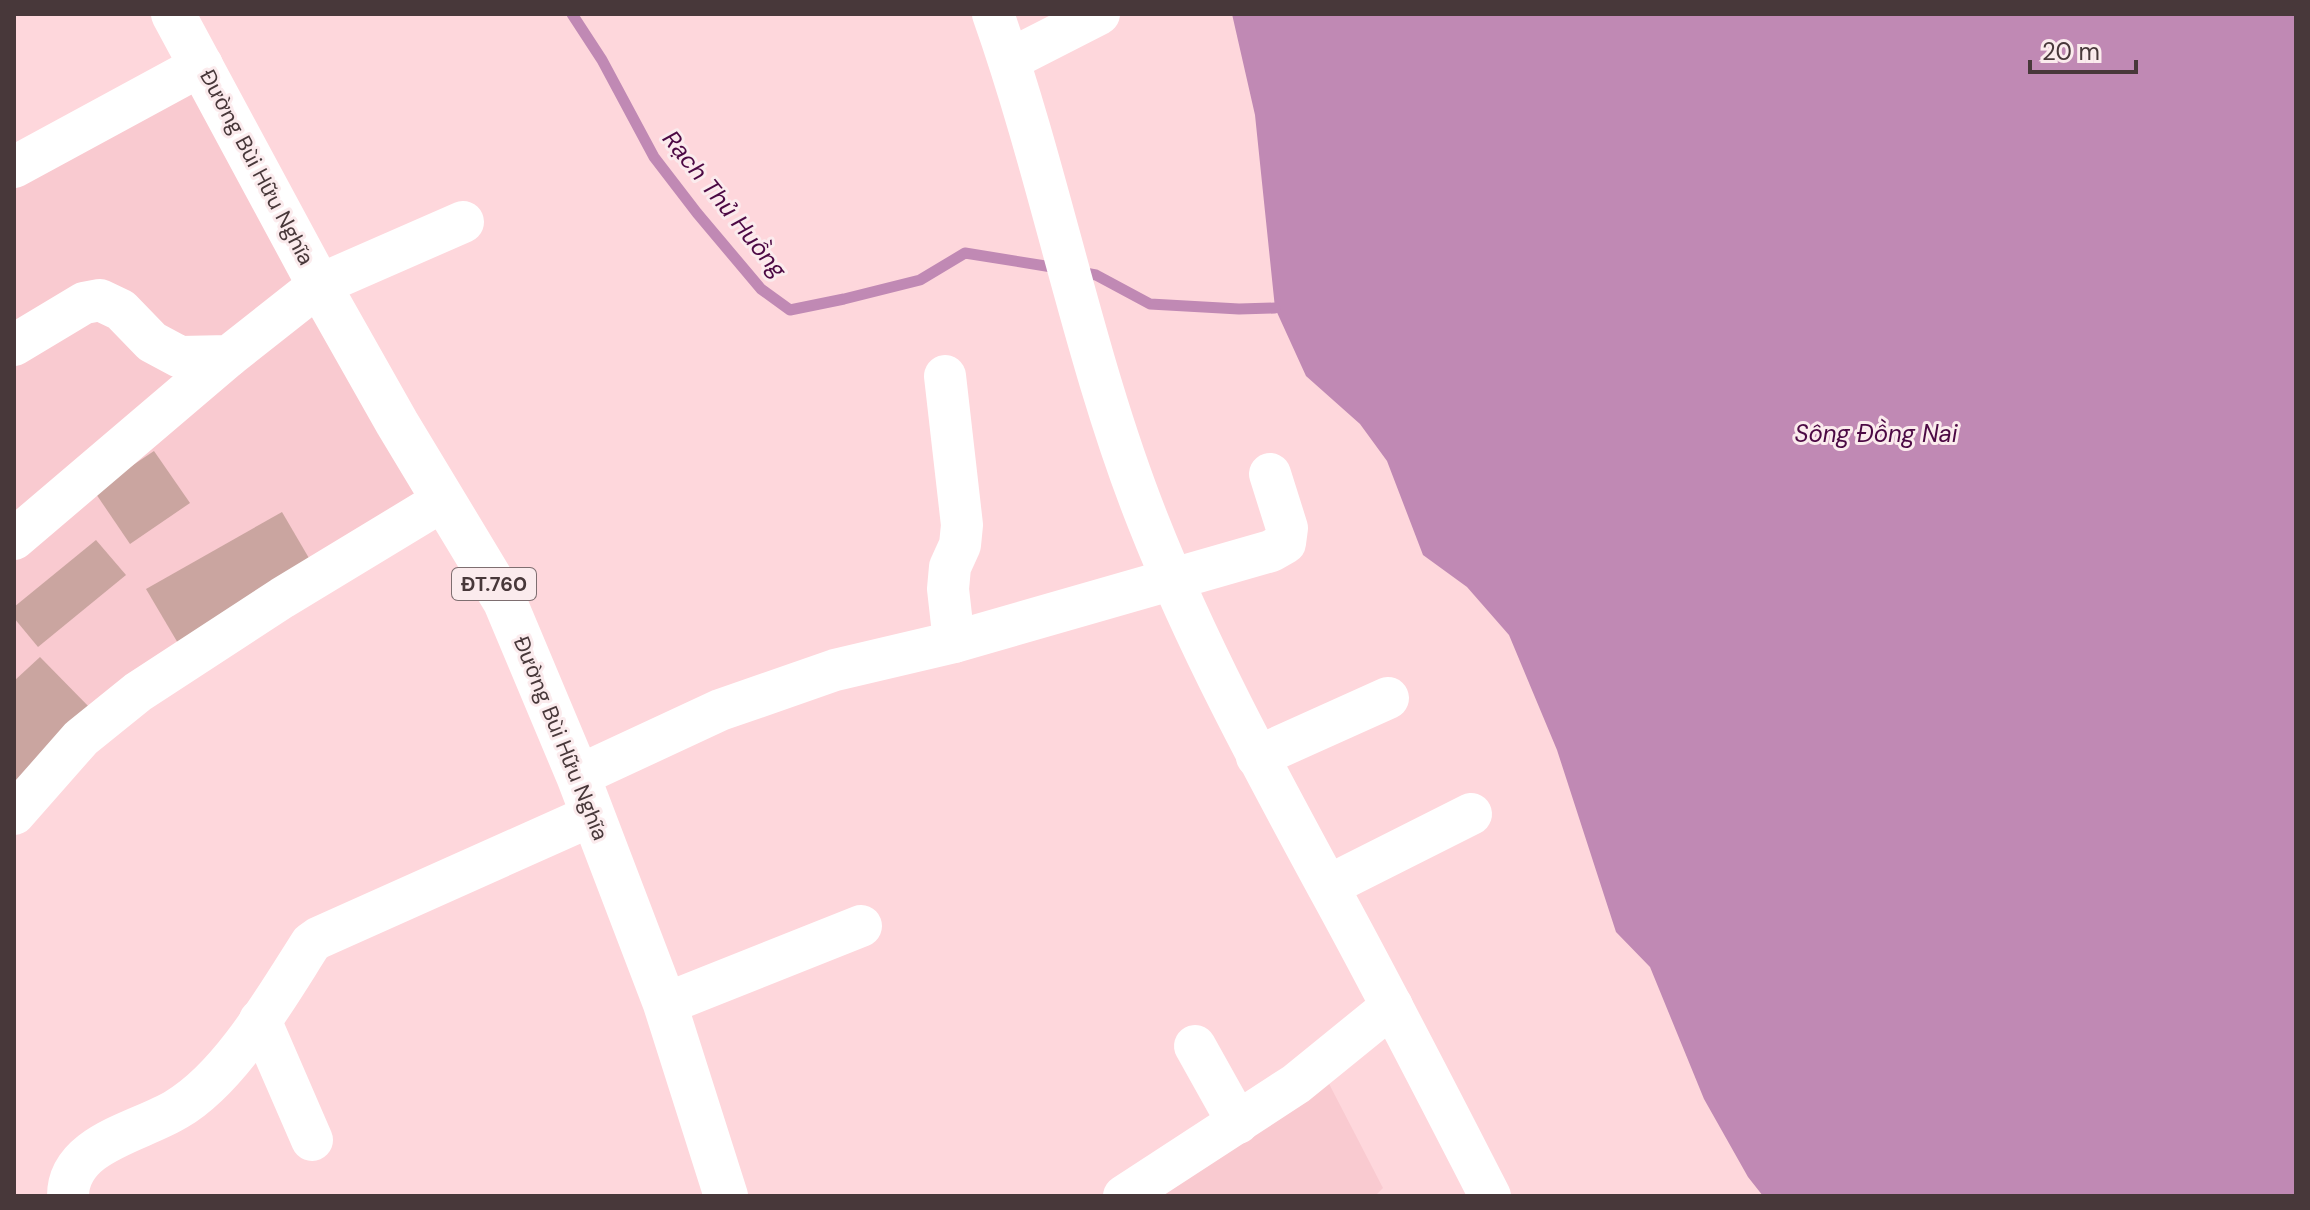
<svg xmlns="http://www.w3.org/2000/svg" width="2310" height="1210" font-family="'DM Sans',sans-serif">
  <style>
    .built { fill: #f9cad0 }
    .water { fill: #c089b4 }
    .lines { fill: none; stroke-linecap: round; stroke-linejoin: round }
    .stream { stroke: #c089b4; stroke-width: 11 }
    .building { fill: #caa5a0 }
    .minor { stroke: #fff; stroke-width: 42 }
    .major { stroke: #fff; stroke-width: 44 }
    .labels { text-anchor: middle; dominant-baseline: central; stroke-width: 6; stroke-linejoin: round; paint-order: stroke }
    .shield { fill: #fbebed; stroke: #7e6e70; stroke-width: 2 }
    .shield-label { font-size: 20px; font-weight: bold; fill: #48383a }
    .street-label { font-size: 22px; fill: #48383a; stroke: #fbebed }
    .water-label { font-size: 24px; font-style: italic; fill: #4c0944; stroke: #fbebed }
  </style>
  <rect width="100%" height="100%" fill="#fed7dc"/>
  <!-- built -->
  <g class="built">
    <polygon points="190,86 419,501 14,795 14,181"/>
    <polygon points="1325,1076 1383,1188 1375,1196 1145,1196"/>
  </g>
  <!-- water -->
  <polygon class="water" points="1232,14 2296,14 2296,1196 1763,1196 1748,1177 1704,1099 1650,967 1616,932 1557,750 1509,635 1467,587 1423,555 1387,461 1360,424 1306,376 1275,308 1255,115"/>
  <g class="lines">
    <!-- stream -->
    <g class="stream">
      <polyline points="572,14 602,60 654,157 697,213 761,289 790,310 844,299 920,280 965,253 1058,268"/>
      <polyline points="1079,272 1096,275 1150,304 1239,309 1275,308"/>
    </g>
  </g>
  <!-- building -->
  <g class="building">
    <polygon points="154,451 190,503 130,544 94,491"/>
    <polygon points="282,512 313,565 182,650 146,589"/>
    <polygon points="96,540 126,575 38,647 14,618 14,607"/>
    <polygon points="40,657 93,711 14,795 14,681"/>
  </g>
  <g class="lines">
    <!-- minor -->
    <g class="minor">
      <path d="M993 14C1052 181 1083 357 1148 521 1198 648 1263 767 1328 887 1384 989 1437 1093 1490 1196"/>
      <polyline points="1009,60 1099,14"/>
      <polyline points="14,167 202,65"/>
      <polyline points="14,345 84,303 100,300 121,310 152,342 180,357 229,356 319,285 463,222"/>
      <polyline points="945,376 962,525 960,545 950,567 948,589 954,642"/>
      <polyline points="14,539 229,356"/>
      <polyline points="1257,757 1388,698"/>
      <polyline points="578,776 720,710 835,670 954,642 1271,551 1285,543 1287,528 1270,474"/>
      <polyline points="14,814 81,738 138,692 282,598 442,501"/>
      <polyline points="1328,886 1471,814"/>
      <polyline points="665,1004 861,926"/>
      <polyline points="260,1020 312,1140"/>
      <polyline points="1195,1046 1238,1123"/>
      <path d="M68 1196C68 1143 140 1132 177 1109 231 1077 277 996 311 943L318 938 593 815"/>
      <polyline points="1124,1196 1296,1084 1392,1006"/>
    </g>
    <!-- major -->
    <polyline class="major" points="173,14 319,285 397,423 505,602 578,776 665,1004 726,1196"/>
  </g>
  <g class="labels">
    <!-- shield labels -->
    <rect class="shield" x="452" y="568" width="84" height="32" rx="6"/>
    <g class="shield-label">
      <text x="494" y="584">ĐT.760</text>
    </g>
    <!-- street labels -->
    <g class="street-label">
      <text transform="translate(257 167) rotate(62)">Đường Bùi Hữu Nghĩa</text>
      <text transform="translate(561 738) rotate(68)">Đường Bùi Hữu Nghĩa</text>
    </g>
    <!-- water labels -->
    <g class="water-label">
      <text transform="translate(725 204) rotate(51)">Rạch Thủ Huồng</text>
      <text x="1876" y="433">Sông Đồng Nai</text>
    </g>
  </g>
  <!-- border -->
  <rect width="2310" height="1210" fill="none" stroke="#48383a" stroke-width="32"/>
  <!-- scale -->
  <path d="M2030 60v12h106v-12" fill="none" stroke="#48383a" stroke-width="4"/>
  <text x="2042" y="60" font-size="24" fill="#48383a" stroke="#fbebed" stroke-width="6" paint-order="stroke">20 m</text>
</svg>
